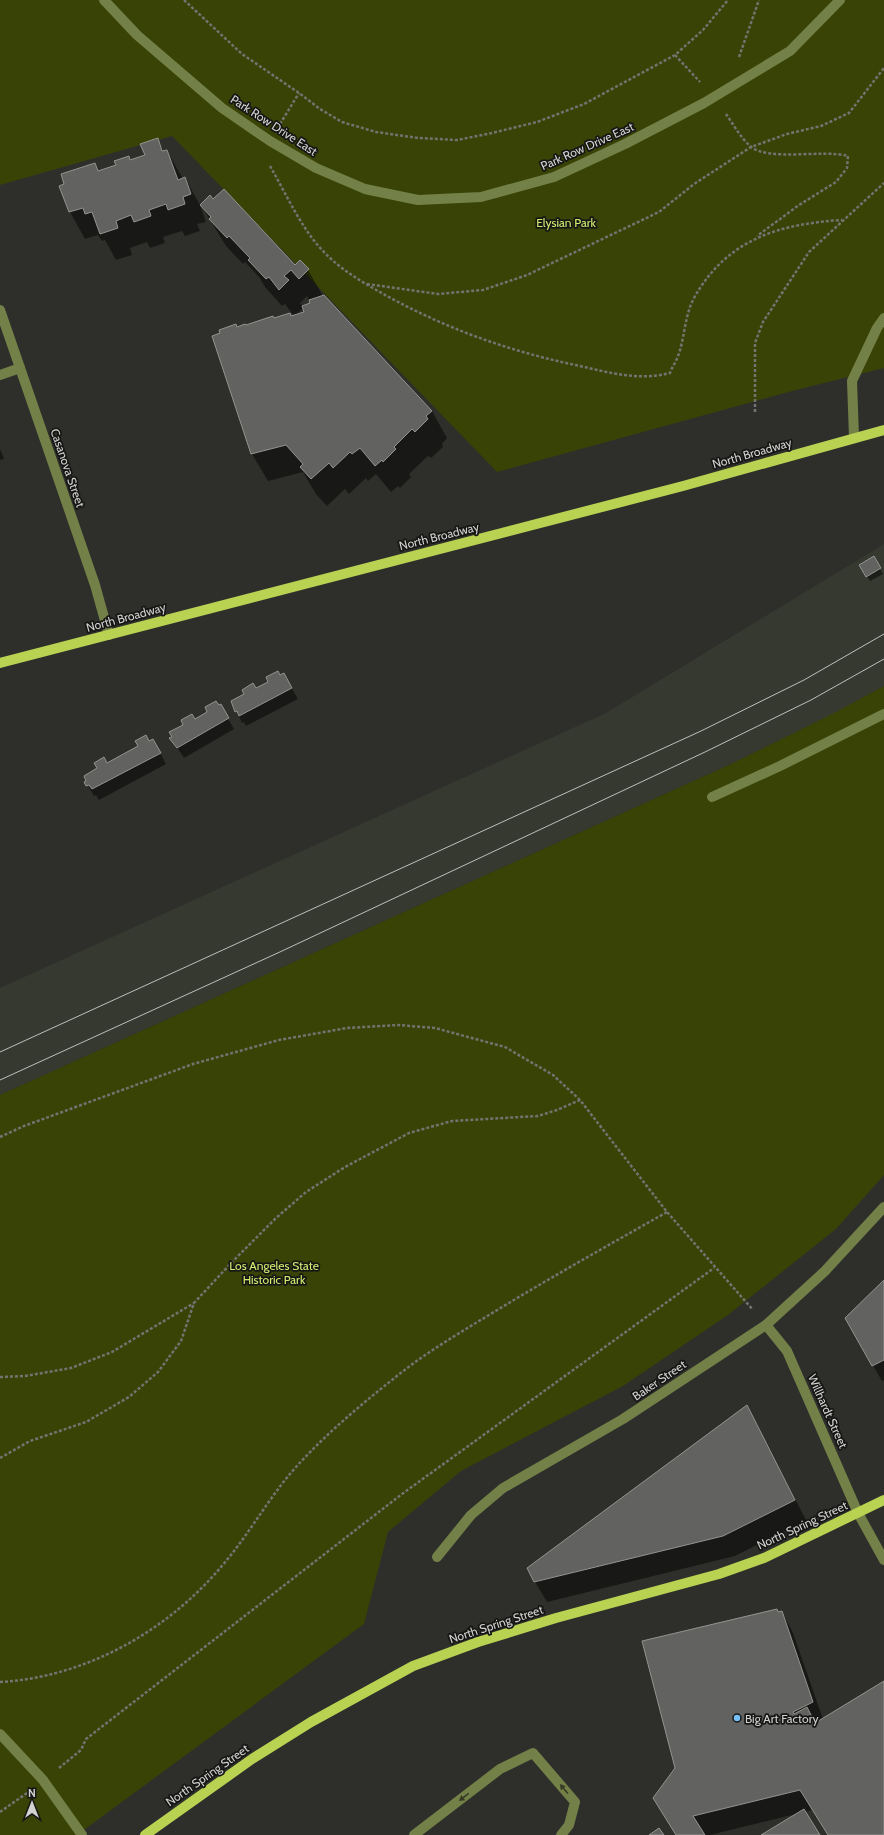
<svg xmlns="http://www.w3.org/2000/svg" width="884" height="1835" font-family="Cabin,sans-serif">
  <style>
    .built { fill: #36392f }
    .green { fill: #394306 }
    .shadow { fill: #0007; fill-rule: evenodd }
    .building { fill: #626360; stroke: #939490 }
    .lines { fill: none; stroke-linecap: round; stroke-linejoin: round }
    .path { stroke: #737370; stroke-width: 2.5; stroke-dasharray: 3 2; stroke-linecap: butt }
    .minor { stroke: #738047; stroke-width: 10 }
    .major { stroke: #b9d252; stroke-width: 10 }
    .tram { stroke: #bfbfbd; stroke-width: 1 }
    .oneway { fill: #373b26 }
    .poi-dot { fill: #77bff7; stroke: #161615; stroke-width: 1.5 }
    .labels { text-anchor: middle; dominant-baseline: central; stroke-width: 3.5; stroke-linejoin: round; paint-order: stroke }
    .street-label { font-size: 12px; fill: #d2d2d0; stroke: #161615 }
    .park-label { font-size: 12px; fill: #d2ec70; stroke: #161615 }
    .poi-label { font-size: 12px; fill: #d2d2d0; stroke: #161615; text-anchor: start }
  </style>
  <rect width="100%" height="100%" fill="#2e2f2b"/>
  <!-- built -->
  <polygon class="built" points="884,544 884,686 837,712 731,764 0,1095 0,988 606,713"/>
  <!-- green -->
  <g class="green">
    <polygon points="0,0 884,0 884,368 796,390 497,472 172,136 0,185"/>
    <polygon points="884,686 884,1175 836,1229 728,1315 623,1386 461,1471 388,1532 364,1624 77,1835 0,1835 0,1095 731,764 836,712"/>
  </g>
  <!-- shadow -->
  <g class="shadow">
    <polygon points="157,140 164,152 167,151 183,179 185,178 200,205 206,222 197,224 200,231 185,236 182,231 163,237 165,243 150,248 147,242 130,248 132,255 116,260 105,240 102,241 98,235 85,239 70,212 61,187 94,164 98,171 117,165 129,157 131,161 146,156"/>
    <path d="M201 205 295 267 300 262 308 270 323 296 432 411 447 438 442 444 443 447 431 458 428 456 409 474 411 477 400 488 398 486 391 492 376 474 368 481 366 478 349 494 345 489 327 506 316 494 303 472 268 481 252 454 213 336 237 328 294 316 285 304 282 306 265 287 259 277 245 262 243 264 226 246ZM307 296 311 304 303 307 300 303ZM303 308 305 312 296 315Z"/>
    <polygon points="0,449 4,459 0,460"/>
    <polygon points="873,558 883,574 870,581 860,565"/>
    <polygon points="284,675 298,699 246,726 244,722 242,723 232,701"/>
    <polygon points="220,705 234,729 184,758 171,738"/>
    <polygon points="149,742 159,751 166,764 99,800 96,795 94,796 86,782 107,764"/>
    <polygon points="884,1282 884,1380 882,1381 846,1318"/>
    <polygon points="747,1407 806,1520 735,1556 547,1602 535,1582"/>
    <polygon points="782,1612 793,1633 823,1719 884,1682 884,1835 828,1835 812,1810 805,1812 819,1835 763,1835 796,1814 710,1835 676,1835 676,1769 779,1613"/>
  </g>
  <!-- building -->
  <g class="building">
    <polygon points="158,138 162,151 167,150 178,180 185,177 191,194 183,197 185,204 168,210 166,204 149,210 151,216 134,222 131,215 116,221 118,228 100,234 92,212 85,214 83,208 69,212 59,186 64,184 61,174 95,163 98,171 116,165 114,161 129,156 130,160 145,155 140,144"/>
    <polygon points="224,189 295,265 300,260 309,269 299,279 291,270 284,276 289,280 279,290 269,277 266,279 248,260 250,258 229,236 227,238 209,219 211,217 200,205 210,195 213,199"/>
    <polygon points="324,295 432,411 426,416 428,419 415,432 412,429 394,447 396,449 383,462 382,460 375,466 360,448 352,454 350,452 333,468 329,463 311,479 300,467 303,464 286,445 251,454 212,336 220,333 219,330 236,324 237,327 245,324 246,325 273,316 274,318 290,313 291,316 304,312 302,306 310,303 309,300"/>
    <polygon points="874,556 881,568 866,577 859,565"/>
    <polygon points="278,671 280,675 284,673 292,688 239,716 237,711 235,712 231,701 244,694 242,690 253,683 256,688 268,682 266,677"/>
    <polygon points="216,701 219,705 221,704 229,718 177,748 169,738 172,737 169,732 183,725 181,720 192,714 195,719 207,712 205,707"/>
    <polygon points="146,735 149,741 153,739 161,753 92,789 89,785 86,786 84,782 86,781 84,776 97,768 94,763 104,757 107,763 138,746 135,741"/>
    <polygon points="884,1280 884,1360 872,1366 845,1318"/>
    <polygon points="747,1405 795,1500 723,1536 534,1582 527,1568"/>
    <polygon points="777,1609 778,1612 782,1611 813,1702 793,1712 794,1714 807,1707 815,1723 884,1681 884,1835 828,1835 800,1790 693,1816 705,1835 676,1835 653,1798 675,1768 642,1641"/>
    <polygon points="804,1809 820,1835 761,1835"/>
    <polygon points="659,1828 664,1835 649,1835"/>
  </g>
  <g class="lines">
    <!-- path -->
    <g class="path">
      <polyline points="184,0 242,54 299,93 320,109 342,122 376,132 418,138 457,140 492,133 537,122 584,104 675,55 703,30 728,0"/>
      <polyline points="675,55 700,82"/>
      <polyline points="739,57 759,0"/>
      <path d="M726 114C733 124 741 138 750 146 768 162 823 149 848 156L847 168 836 182 799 205 757 236"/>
      <polyline points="280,124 299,93"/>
      <path d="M270 166C288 197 303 233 329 257 346 273 367 285 387 296 449 330 512 352 580 366 610 373 640 381 670 373 672 367 676 362 678 356 685 338 684 317 694 298 727 239 779 224 842 220"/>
      <polyline points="367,284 438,294 483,290 527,275 659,212 694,184 751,147 787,134 821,126 849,113 884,68"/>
      <polyline points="755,412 755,343 763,322 809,252 884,183"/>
      <polyline points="0,1137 24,1126 193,1064 279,1040 347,1028 398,1025 435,1028 505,1047 553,1075 580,1100 667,1212 753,1310"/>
      <polyline points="0,1377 25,1376 71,1368 112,1352 194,1303"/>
      <polyline points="0,1458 30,1441 86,1422 129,1397 158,1372 181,1341 194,1303 232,1262 276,1218 306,1192 345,1167 409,1133 452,1121 538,1116 557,1110 580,1100"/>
      <path d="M0 1682C88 1677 171 1629 226 1561 251 1531 270 1496 296 1467 325 1435 358 1407 392 1380 422 1355 456 1335 489 1315 548 1279 607 1246 667 1212"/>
      <polyline points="59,1768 81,1750 86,1739 402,1494 714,1268"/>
      <polyline points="0,1812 27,1793"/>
    </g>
    <!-- minor -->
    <g class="minor">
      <polyline points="104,0 137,35 222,108 270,141 316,168 365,189 418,200 481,197 554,177 625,144 704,103 790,51 840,0"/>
      <polyline points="0,310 95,585 109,635"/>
      <polyline points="0,375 20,368"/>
      <polyline points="854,437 852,381 877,328 884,318"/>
      <polyline points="712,797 780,766 884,714"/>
      <polyline points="766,1325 787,1351 858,1513 884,1560"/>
      <polyline points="437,1557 471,1515 503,1488 623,1419 766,1325 825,1271 884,1207"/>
      <polyline points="0,1734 43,1780 82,1835"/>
      <polyline points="414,1835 500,1769 533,1753 575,1802 569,1825 561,1835"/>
    </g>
    <!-- major -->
    <g class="major">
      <polyline points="0,663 683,486 884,430"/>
      <polyline points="145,1835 252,1759 311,1722 413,1666 478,1642 556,1618 719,1574 764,1558 884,1500"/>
    </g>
    <!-- tram -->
    <g class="tram">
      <polyline points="0,1052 701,731 804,680 884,634"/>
      <polyline points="0,1080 282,951 705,752 811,700 884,659"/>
    </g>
  </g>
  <!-- one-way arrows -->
  <defs><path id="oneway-solid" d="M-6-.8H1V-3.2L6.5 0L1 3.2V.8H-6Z"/></defs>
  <g class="oneway">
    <use href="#oneway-solid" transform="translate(564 1789) rotate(-130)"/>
    <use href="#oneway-solid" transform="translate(464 1797) rotate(142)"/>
  </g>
  <!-- markers -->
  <circle class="poi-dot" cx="737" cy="1718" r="4"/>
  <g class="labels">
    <!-- street labels -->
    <g class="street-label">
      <text transform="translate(274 125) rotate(33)">Park Row Drive East</text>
      <text transform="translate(587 146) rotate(-24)">Park Row Drive East</text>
      <text transform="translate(752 453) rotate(-16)">North Broadway</text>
      <text transform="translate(68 468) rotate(71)">Casanova Street</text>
      <text transform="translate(439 536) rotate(-14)">North Broadway</text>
      <text transform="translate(126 617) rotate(-15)">North Broadway</text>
      <text transform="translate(659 1380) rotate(-34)">Baker Street</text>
      <text transform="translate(828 1411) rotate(66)">Willhardt Street</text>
      <text transform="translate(802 1525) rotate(-25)">North Spring Street</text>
      <text transform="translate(496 1624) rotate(-18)">North Spring Street</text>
      <text transform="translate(207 1775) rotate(-35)">North Spring Street</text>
    </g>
    <!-- park labels -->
    <g class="park-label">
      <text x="566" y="222">Elysian Park</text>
      <text x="274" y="1265">Los Angeles State<tspan x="274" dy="14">Historic Park</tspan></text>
    </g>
    <!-- poi labels -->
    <g class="poi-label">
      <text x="745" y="1718">Big Art Factory</text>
    </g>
  </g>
  <!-- north arrow -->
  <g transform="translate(32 1803)" stroke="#161615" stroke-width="3" paint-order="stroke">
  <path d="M0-3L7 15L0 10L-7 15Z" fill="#d2d2d0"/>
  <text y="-6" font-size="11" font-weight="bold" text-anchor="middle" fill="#d2d2d0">N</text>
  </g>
</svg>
